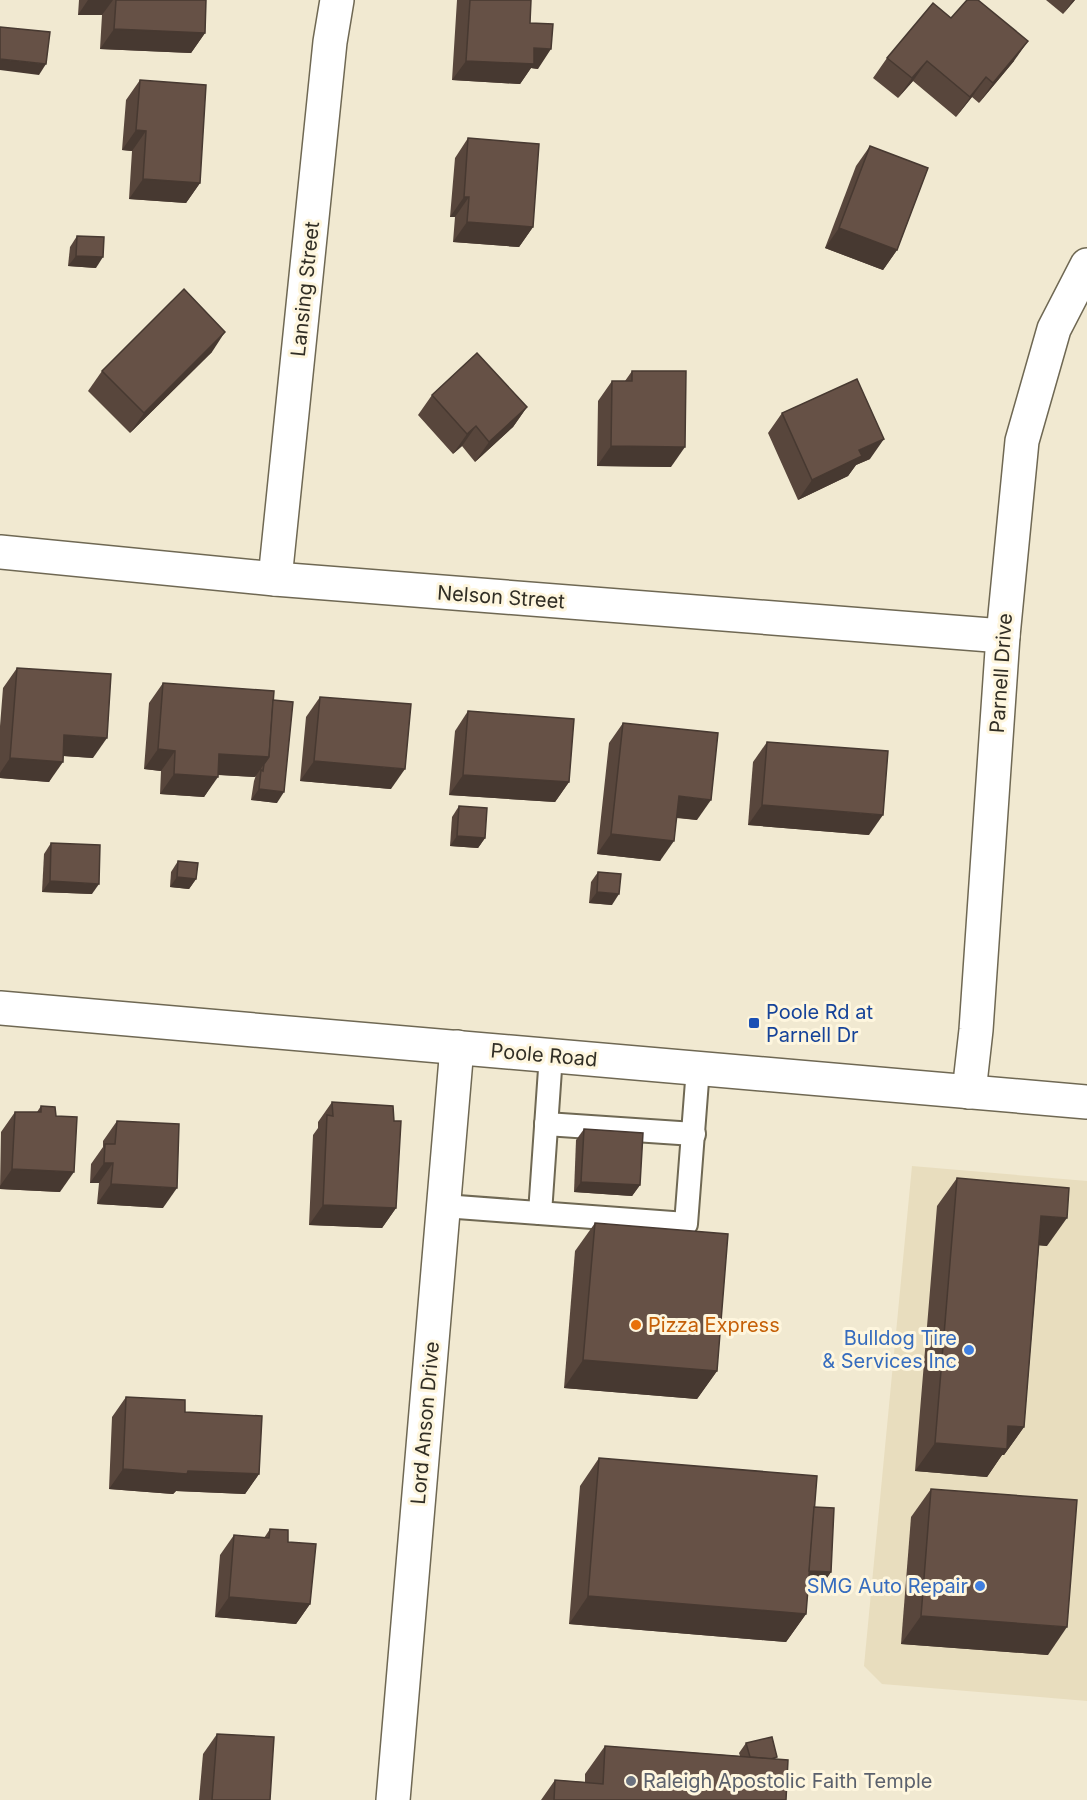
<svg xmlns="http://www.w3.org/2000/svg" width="1087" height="1800" font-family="Inter,sans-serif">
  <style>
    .built { fill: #e8ddbe }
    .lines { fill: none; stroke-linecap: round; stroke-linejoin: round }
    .lane-casing { stroke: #6f6853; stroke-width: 26 }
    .street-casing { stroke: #6f6853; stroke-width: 36 }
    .secondary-casing { stroke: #6f6853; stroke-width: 36 }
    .lane { stroke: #fff; stroke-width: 22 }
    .street { stroke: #fff; stroke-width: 33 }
    .secondary { stroke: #fff; stroke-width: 33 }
    .wall { fill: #58463c }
    .shaded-wall { fill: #473931 }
    .building { fill: #665146; stroke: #473931; stroke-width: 1.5 }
    .transit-dot { fill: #1a4fb4; stroke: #fef6de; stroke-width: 2 }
    .food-dot { fill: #e8710a; stroke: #fef6de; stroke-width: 2 }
    .shop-dot { fill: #3f7fe0; stroke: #fef6de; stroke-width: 2 }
    .worship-dot { fill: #6b7280; stroke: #fef6de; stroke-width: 2 }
    .labels { text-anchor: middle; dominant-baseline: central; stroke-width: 6; stroke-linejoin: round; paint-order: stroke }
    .street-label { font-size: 20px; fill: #312e25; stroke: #fef6de }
    .transit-label { font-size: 20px; fill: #164399; stroke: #fef6de; text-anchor: start }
    .food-label { font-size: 20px; fill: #c56008; stroke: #fef6de; text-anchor: start }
    .shop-label { font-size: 20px; fill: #366cbe; stroke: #fef6de; text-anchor: end }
    .worship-label { font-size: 20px; fill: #5b616d; stroke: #fef6de; text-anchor: start }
  </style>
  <rect width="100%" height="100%" fill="#f1e9d1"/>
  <!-- built -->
  <polygon class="built" points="912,1166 1087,1181 1087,1701 882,1684 864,1666"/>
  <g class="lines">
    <!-- lane casing -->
    <g class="lane-casing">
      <g id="lane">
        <polyline points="546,1124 694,1134"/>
        <polyline points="444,1206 686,1224 698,1068"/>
        <polyline points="540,1213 551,1055"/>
      </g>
    </g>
    <!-- street casing -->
    <g class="street-casing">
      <g id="street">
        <polyline points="0,552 275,579 1003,636"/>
        <polyline points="275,579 330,42 337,0"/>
        <polyline points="969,1092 976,1030 1003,636 1022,441 1054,329 1087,265"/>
        <polyline points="393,1800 457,1047"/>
      </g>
    </g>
    <!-- secondary casing -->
    <g class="secondary-casing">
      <polyline id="secondary" points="0,1008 1087,1102"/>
    </g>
    <!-- lane -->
    <use href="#lane" class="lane"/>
    <!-- street -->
    <use href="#street" class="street"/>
    <!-- secondary -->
    <use href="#secondary" class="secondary"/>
  </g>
  <!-- wall -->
  <g class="wall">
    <polygon points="79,0 206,0 205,33 191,53 100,49 102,15 78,15"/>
    <polygon points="457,0 531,0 530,23 538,69 531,68 520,84 452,80"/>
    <polygon points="1046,0 1075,0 1063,14"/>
    <polygon points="951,18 1014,61 979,103 972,97 956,117 913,81 898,98 873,78 887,58"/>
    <polygon points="140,80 200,183 186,203 129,199 132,151 122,150 126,100"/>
    <polygon points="468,138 533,227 519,247 453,242 455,217 450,217 455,158"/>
    <polygon points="870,146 897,250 883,270 825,248 856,166"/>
    <polygon points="77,236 96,268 68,266 70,247"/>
    <polygon points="212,352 130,433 88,391 102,371"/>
    <polygon points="632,371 671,467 597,466 598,401 612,381 625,381"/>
    <polygon points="432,395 527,407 513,427 475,462 462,446 453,454 418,415"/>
    <polygon points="782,413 870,459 856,465 848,476 798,500 768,433"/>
    <polygon points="17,668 93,758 63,756 49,782 0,778 0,726 3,688"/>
    <polygon points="163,683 273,700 277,803 251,800 254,781 256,775 255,777 218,775 204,797 160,794 161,771 144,769 149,703"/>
    <polygon points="320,697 391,789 300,781 306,717"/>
    <polygon points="468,711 569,782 555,802 449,795 455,731"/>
    <polygon points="623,723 697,820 676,818 660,861 597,854 609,743"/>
    <polygon points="767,742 869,835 748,825 753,762"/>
    <polygon points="459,806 485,838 478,848 450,846 452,817"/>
    <polygon points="51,843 92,894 42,892 44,854"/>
    <polygon points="178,861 196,879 189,889 170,887 171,872"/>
    <polygon points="598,872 612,905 589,903 591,882"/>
    <polygon points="332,1102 396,1208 382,1228 309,1225 313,1135 318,1128 318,1122"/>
    <polygon points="41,1106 60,1192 0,1189 1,1132 15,1112 37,1112"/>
    <polygon points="117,1121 163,1208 97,1204 99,1183 90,1183 91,1164 103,1147 103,1141"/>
    <polygon points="584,1129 640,1185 632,1196 574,1192 576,1140"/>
    <polygon points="957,1178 1047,1246 1039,1245 1024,1427 1004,1455 1002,1455 987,1477 915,1471 937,1206"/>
    <polygon points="595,1223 717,1371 697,1399 564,1388 575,1251"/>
    <polygon points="126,1397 185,1412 259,1474 245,1494 176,1491 173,1494 109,1489 112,1417"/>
    <polygon points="599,1458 814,1507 831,1572 824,1582 808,1582 806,1614 786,1642 569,1624 580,1486"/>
    <polygon points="931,1489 1048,1655 901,1644 911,1517"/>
    <polygon points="270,1529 288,1542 310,1604 296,1624 215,1617 220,1555 234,1535 264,1538"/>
    <polygon points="217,1734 270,1800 199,1800 203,1754"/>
    <polygon points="746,1743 776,1759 786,1800 541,1800 555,1780 585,1782 585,1774 605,1746 740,1756 739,1753"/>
  </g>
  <!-- shaded-wall -->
  <g class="shaded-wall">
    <polygon points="88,0 113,0 102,15 78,15"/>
    <polygon points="1073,0 1075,0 1063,14"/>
    <polygon points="114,29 205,33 191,53 100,49"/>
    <polygon points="1028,41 1014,61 979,103 993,83"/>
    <polygon points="534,48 551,49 538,69 531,68 520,84 452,80 466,61"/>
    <polygon points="0,59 46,64 39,75 0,70"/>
    <polygon points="927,61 913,81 898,98 912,78"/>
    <polygon points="986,77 972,97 956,117 970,97"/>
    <polygon points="136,130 146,131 132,151 122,150"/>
    <polygon points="143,179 200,183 186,203 129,199"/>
    <polygon points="464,197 469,197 455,217 450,217"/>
    <polygon points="467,222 533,227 519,247 453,242"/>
    <polygon points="839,228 897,250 883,270 825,248"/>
    <polygon points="76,256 103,257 96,268 68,266"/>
    <polygon points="225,332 212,352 130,433 144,413"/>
    <polygon points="527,407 513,427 475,462 489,442"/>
    <polygon points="476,426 462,446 453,454 467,434"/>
    <polygon points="884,439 870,459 856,465 848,476 798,500 812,480 859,450"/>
    <polygon points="611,446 685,447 671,467 597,466"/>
    <polygon points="64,735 107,738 93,758 50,755"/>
    <polygon points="158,749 175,751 161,771 144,769"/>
    <polygon points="219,754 269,757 255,777 205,774"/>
    <polygon points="10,758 63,762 49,782 0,778 0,773"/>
    <polygon points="314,761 405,769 391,789 300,781"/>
    <polygon points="174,774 218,777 204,797 160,794"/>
    <polygon points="463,775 569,782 555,802 449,795"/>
    <polygon points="259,789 284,792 277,803 251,800"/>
    <polygon points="679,796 711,800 697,820 665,816"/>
    <polygon points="762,805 883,815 869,835 748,825"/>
    <polygon points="611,834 674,841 660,861 597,854"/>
    <polygon points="457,836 485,838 478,848 450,846"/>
    <polygon points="177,877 196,879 189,889 170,887"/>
    <polygon points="50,881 99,884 92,894 42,892"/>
    <polygon points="597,892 619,894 612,905 589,903"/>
    <polygon points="104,1163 113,1163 99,1183 90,1183"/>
    <polygon points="12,1169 74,1172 60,1192 0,1189 0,1186"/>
    <polygon points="581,1182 640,1185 632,1196 574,1192"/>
    <polygon points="111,1184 177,1188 163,1208 97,1204"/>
    <polygon points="323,1205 396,1208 382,1228 309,1225"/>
    <polygon points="1041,1216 1067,1218 1047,1246 1021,1244"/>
    <polygon points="583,1360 717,1371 697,1399 564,1388"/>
    <polygon points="1008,1426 1024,1427 1004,1455 1002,1455 987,1477 915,1471 935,1443"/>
    <polygon points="123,1469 259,1474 245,1494 176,1491 173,1494 109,1489"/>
    <polygon points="809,1571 831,1572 824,1582 801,1582"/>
    <polygon points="588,1596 806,1614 786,1642 569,1624"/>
    <polygon points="229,1597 310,1604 296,1624 215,1617"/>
    <polygon points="921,1616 1067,1627 1048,1655 901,1644"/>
  </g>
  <!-- building -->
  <g class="building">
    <polygon points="116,0 206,0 205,33 114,29"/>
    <polygon points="470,0 531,0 530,23 553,24 551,49 534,48 534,64 466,61"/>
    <polygon points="967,0 978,0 1028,41 993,83 986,77 970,97 927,61 912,78 887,58 933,3 951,18"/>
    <polygon points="0,27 50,32 46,64 0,59"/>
    <polygon points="140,80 206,85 200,183 143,179 146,131 136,130"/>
    <polygon points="468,138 539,144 533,227 467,222 469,197 464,197"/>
    <polygon points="870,146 928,168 897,250 839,228"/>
    <polygon points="77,236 104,237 103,257 76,256"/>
    <polygon points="184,289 225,332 144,413 102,371"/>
    <polygon points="477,353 527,407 489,442 476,426 467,434 432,395"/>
    <polygon points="632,371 686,371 685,447 611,446 612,381 632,381"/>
    <polygon points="857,379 884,439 859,450 862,456 812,480 782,413"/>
    <polygon points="17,668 111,674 107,738 64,735 63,762 10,758"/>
    <polygon points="163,683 274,691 269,757 219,754 218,777 174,774 175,751 158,749"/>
    <polygon points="320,697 411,704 405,769 314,761"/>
    <polygon points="273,700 293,702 284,792 259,789 261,770 263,771 264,764 269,757"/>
    <polygon points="468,711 574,719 569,782 463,775"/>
    <polygon points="623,723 718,733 711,800 679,796 674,841 611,834"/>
    <polygon points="767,742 888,751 883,815 762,805"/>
    <polygon points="459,806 487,808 485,838 457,836"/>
    <polygon points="51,843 100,845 99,884 50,881"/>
    <polygon points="178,861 198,863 196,879 177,877"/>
    <polygon points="598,872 621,874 619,894 597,892"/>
    <polygon points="332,1102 393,1106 394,1121 401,1121 396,1208 323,1205 327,1115 333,1116"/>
    <polygon points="41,1106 55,1107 56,1116 77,1117 74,1172 12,1169 15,1112 41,1112"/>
    <polygon points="117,1121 179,1124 177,1188 111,1184 113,1163 104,1163 105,1144 115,1144"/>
    <polygon points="584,1129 643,1133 640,1185 581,1182"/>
    <polygon points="957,1178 1069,1188 1067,1218 1041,1216 1024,1427 1008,1426 1007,1449 935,1443"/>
    <polygon points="595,1223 728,1234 717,1371 583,1360"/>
    <polygon points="126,1397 185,1400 185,1412 262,1416 259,1474 188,1471 187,1474 123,1469"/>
    <polygon points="599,1458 817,1476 806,1614 588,1596"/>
    <polygon points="931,1489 1077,1500 1067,1627 921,1616"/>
    <polygon points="814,1507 834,1508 831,1572 809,1571"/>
    <polygon points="270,1529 288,1530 288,1542 316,1544 310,1604 229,1597 234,1535 269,1538"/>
    <polygon points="217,1734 274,1737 270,1800 212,1800"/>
    <polygon points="772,1737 777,1757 771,1759 750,1757 746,1743"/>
    <polygon points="605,1746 788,1760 786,1800 554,1800 555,1780 603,1784"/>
  </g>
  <!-- markers -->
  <rect class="transit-dot" x="748" y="1017" width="12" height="12" rx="3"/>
  <circle class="food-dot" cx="636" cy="1325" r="6"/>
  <g class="shop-dot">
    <circle cx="969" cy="1350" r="6"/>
    <circle cx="980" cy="1586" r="6"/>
  </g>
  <circle class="worship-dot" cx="631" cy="1781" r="6"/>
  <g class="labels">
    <!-- street labels -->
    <g class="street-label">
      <text transform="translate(305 289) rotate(-84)">Lansing Street</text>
      <text transform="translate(501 597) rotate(4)">Nelson Street</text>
      <text transform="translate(1001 673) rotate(-86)">Parnell Drive</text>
      <text transform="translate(544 1055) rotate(5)">Poole Road</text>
      <text transform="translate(425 1423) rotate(-85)">Lord Anson Drive</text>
    </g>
    <!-- transit labels -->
    <g class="transit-label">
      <text x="766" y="1012">Poole Rd at<tspan x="766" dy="23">Parnell Dr</tspan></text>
    </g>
    <!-- food labels -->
    <g class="food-label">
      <text x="648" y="1325">Pizza Express</text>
    </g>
    <!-- shop labels -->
    <g class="shop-label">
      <text x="957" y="1338">Bulldog Tire<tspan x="957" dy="23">&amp; Services Inc</tspan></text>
      <text x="968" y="1586">SMG Auto Repair</text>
    </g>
    <!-- worship labels -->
    <g class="worship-label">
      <text x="643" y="1781">Raleigh Apostolic Faith Temple</text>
    </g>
  </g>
</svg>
